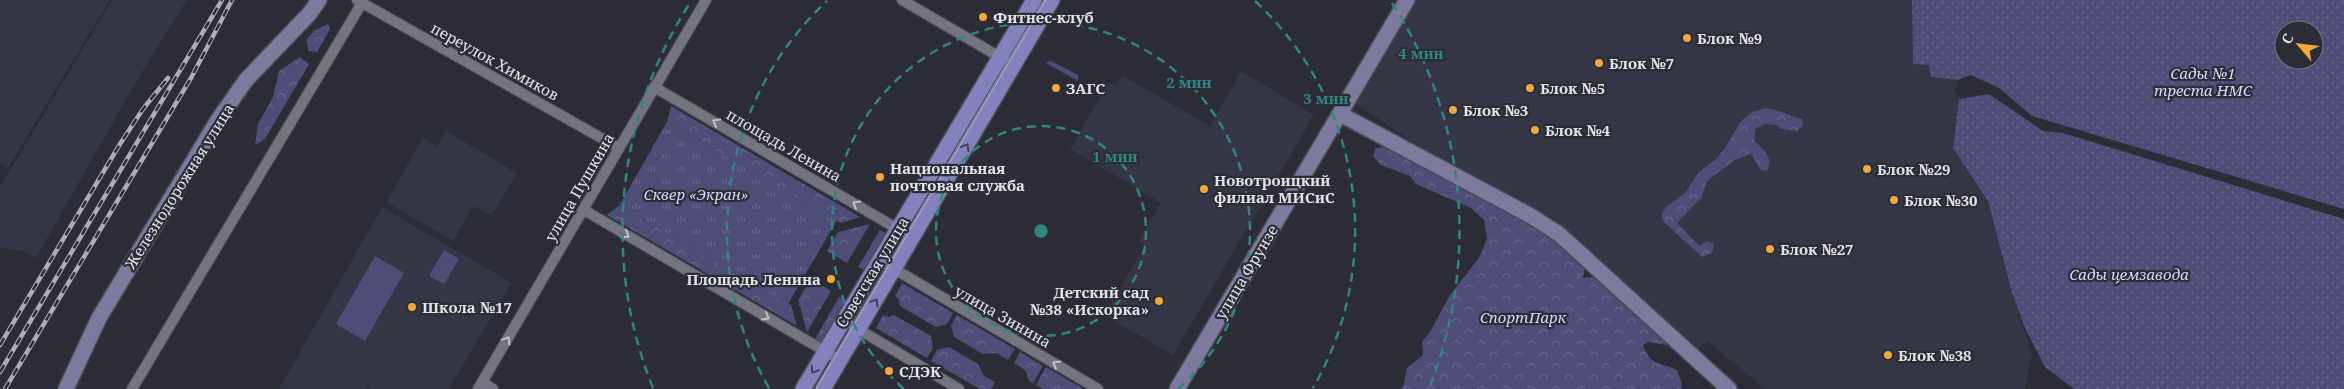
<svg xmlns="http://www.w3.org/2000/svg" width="2344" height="389" font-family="'Noto Serif',serif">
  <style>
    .built { fill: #343545 }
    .grass { fill: url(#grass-tufts) }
    .forest { fill: url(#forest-crowns) }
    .garden { fill: url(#garden-dots); fill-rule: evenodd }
    .pitch { fill: #4d4d78 }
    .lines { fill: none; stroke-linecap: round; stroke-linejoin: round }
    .street-casing { stroke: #4a4a52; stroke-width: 12 }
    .secondary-casing { stroke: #4a4a52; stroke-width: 18 }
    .primary-casing { stroke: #4a4a52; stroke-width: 18 }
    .street { stroke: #747481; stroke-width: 10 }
    .secondary { stroke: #7c7b9e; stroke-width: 15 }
    .primary { stroke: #8482bc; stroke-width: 15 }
    .tram { stroke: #adadb5; stroke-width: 1 }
    .rail-casing { stroke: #adadb5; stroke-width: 4.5 }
    .rail { stroke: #2b2c36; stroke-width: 2.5; stroke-dasharray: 8; stroke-linecap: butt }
    .oneway { stroke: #c2c2ca }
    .oneway2 { stroke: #414258 }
    .ring { fill: none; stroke: #2f8681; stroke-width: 2.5; stroke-dasharray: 9 6 }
    .poi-dot { fill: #eea83c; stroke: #2b2c36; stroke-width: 2 }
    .labels { text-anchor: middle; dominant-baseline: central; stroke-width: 4.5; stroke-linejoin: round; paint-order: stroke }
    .poi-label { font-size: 15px; font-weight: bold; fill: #e3e3ea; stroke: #2b2c36; text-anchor: start }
    .street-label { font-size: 15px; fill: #e3e3ea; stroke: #2b2c36 }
    .park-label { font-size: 15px; font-style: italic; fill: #d7d9fc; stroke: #2b2c36 }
    .centre { fill: #2f8681; stroke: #2b2c36; stroke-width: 2.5 }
    .ring-label { font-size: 15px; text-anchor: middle; font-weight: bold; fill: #2f8681; stroke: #2b2c36; stroke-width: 4.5; stroke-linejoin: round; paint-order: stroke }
  </style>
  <defs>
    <pattern id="grass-tufts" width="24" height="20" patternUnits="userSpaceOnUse" patternTransform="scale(1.25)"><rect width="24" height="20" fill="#4d4d78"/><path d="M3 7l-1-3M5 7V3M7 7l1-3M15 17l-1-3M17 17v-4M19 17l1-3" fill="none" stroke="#66668b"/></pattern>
    <pattern id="forest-crowns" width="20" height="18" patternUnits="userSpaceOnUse" patternTransform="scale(1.25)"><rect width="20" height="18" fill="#4d4d78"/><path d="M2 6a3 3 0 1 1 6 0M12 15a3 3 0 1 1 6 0" fill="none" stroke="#66668b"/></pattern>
    <pattern id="garden-dots" width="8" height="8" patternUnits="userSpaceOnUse" patternTransform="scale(1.25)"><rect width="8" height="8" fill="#4d4d78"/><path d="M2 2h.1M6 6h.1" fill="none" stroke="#66668b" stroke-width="1.8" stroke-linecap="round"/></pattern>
  </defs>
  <rect width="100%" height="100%" fill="#2b2c36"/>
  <!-- built -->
  <g class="built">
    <polygon points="0,0 110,0 8,168 0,163"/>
    <polygon points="112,0 187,0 139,77 36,258 25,252 2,248 0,248 0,187"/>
    <polygon points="1416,0 1912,0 1913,64 1929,65 1931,77 1958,80 1958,86 1954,90 1959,99 1953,147 1988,201 2012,293 2032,353 2025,389 1765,389 1708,342 1696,349 1593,254 1545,219 1452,168 1355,104"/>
    <polygon points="1241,71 1314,115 1173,355 1104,315 1145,246 1139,241 1161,203 1070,149 1108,83 1116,85 1122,75 1210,126"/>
    <polygon points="446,131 517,173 492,216 474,206 453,241 386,202 423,138 437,146"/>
    <polygon points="382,207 512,283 449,389 371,389 368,387 366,389 279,389"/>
  </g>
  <!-- grass -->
  <g class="grass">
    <polygon points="1051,61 1078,75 1078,81 1046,63"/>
    <polygon points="667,122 837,220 788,304 619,206"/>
  </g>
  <!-- forest -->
  <g class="forest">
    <polygon points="328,24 330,29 317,52 309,51 306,40 315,30"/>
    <polygon points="300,57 309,64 265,139 255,145 258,124 273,97 279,71"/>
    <polygon points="671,106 860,217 841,223 667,122"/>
    <path d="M1766 108C1780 110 1789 116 1802 119L1803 125 1797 131 1781 129 1777 125 1765 124 1756 128 1754 140C1763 151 1774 155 1767 171L1761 170 1751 154 1735 160 1707 181 1701 198 1677 223 1699 246 1707 241 1714 244 1712 253 1702 257 1663 221 1662 213 1667 206 1685 193 1699 172 1715 160 1725 148 1741 121 1752 112Z"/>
    <path d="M1387 147 1484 196 1566 247 1585 267 1583 278 1600 276 1662 337 1667 345 1648 342 1643 345C1651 367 1659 361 1677 370L1682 384 1681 389H1401L1403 387 1407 368 1423 355 1422 342 1430 332 1450 295 1479 258 1487 239 1484 220 1471 208 1416 184 1410 176 1381 165 1373 156 1376 148Z"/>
    <polygon points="619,206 791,305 797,326 607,215"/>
    <polygon points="870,224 847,263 827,251 838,232"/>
    <polygon points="880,230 886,233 864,270 858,267"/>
    <polygon points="811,279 831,291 807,332 798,300"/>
    <polygon points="902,283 953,313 947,324 936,327 900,306 899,300 895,296"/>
    <polygon points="839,297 846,301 821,343 815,339"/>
    <polygon points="883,315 889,317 894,315 931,336 933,348 927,358 876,328"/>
    <polygon points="957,315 1015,349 1008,360 997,353 983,354 954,337 951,326"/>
    <polygon points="949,347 978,364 984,376 995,382 991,389 980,389 931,361 937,350"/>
    <polygon points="1020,352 1043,366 1033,383 1029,381 1026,371 1014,363"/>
    <polygon points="1046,367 1082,388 1081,389 1043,389 1036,385"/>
  </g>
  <!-- garden -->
  <g class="garden">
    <path d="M1912 0H2344V209L2032 116 1999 88 1971 75 1958 80 1931 77 1929 65 1913 64ZM2284 30H2314V60H2284Z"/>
    <polygon points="1989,94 2043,131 2063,133 2344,219 2344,389 2074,389 2045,367 2025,328 2012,293 1988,201 1953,148 1959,99"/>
  </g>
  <!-- pitch -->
  <g class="pitch">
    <polygon points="444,250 459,259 444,284 429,276"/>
    <polygon points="375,256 404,273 365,341 336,324"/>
  </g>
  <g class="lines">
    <!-- street casing -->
    <g class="street-casing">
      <g id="street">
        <polyline points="357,0 619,148"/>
        <polyline points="902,0 1005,60"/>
        <polyline points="654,87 903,232"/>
        <polyline points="584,210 840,360"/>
        <polyline points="879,260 1098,389"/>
        <polyline points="853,326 959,389"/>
        <polyline points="482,382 493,389"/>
        <polyline points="132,389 362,3"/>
        <polyline points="478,389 706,0"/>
      </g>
    </g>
    <!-- secondary casing -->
    <g class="secondary-casing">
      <g id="secondary">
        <polyline points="1340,114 1531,216 1559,234 1729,389"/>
        <polyline points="66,389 99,318 218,120 246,80 310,13 319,0"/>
        <polyline points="1177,389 1407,0"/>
      </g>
    </g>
    <!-- primary casing -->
    <g class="primary-casing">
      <g id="primary">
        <polyline points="803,389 1034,0"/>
        <polyline points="823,389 1052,0"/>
      </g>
    </g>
    <!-- street -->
    <use href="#street" class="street"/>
    <!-- secondary -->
    <use href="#secondary" class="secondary"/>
    <!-- primary -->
    <use href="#primary" class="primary"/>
    <!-- tram -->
    <polyline class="tram" points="816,389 1046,0"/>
    <!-- rail casing -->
    <g class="rail-casing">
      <g id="rail">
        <polyline points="0,345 120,144 143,109 168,78"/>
        <polyline points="0,372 222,0"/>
        <polyline points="5,389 191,78 232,0"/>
      </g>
    </g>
    <!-- rail -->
    <use href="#rail" class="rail"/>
  </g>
  <!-- one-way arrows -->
  <defs><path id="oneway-chevron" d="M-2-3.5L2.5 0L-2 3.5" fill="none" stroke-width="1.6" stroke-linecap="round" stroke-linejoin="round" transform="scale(1.25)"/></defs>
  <g class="oneway">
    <use href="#oneway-chevron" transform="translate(716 122) rotate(-150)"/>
    <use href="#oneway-chevron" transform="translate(856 204) rotate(-150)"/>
    <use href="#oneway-chevron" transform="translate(626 235) rotate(30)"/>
    <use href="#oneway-chevron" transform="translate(766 317) rotate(30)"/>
    <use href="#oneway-chevron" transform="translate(507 340) rotate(-59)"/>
    <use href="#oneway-chevron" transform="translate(1056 364) rotate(-150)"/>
  </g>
  <g class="oneway2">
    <use href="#oneway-chevron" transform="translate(966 147) rotate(-59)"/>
    <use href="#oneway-chevron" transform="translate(875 302) rotate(-59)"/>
    <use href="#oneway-chevron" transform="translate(814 370) rotate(121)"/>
  </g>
  <!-- distance rings -->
  <g class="ring">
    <circle cx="1041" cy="231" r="105"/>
    <path d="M904 389A209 209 0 1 1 1178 389"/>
    <path d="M769 388A314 314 0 0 1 827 1M1255 1A314 314 0 0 1 1313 388"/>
    <path d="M653 388A419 419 0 0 1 690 3M1392 3A419 419 0 0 1 1429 388"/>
  </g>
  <!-- markers -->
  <g class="poi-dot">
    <circle cx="983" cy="17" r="5"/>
    <circle cx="1687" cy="38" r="5"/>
    <circle cx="1599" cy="63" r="5"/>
    <circle cx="1056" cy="88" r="5"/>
    <circle cx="1530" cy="88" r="5"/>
    <circle cx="1453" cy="110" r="5"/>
    <circle cx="1535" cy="130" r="5"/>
    <circle cx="1867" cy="169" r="5"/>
    <circle cx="880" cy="177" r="5"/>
    <circle cx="1204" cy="189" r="5"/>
    <circle cx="1894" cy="200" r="5"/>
    <circle cx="1770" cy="249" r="5"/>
    <circle cx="831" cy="279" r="5"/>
    <circle cx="1159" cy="301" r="5"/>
    <circle cx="412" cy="307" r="5"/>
    <circle cx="1888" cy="355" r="5"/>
    <circle cx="889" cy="371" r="5"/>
  </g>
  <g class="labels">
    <!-- poi labels -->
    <g class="poi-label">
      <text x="993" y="17">Фитнес-клуб</text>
      <text x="1697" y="38">Блок №9</text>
      <text x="1609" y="63">Блок №7</text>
      <text x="1066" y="88">ЗАГС</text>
      <text x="1540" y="88">Блок №5</text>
      <text x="1463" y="110">Блок №3</text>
      <text x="1545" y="130">Блок №4</text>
      <text x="890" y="168">Национальная<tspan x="890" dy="17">почтовая служба</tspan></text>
      <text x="1877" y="169">Блок №29</text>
      <text x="1214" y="180">Новотроицкий<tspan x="1214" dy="17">филиал МИСиС</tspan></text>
      <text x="1904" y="200">Блок №30</text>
      <text x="1780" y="249">Блок №27</text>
      <text x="821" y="279" text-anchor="end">Площадь Ленина</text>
      <text x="1149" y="292" text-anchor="end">Детский сад<tspan x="1149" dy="17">№38 «Искорка»</tspan></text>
      <text x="422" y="307">Школа №17</text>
      <text x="1898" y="355">Блок №38</text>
      <text x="899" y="371">СДЭК</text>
    </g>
    <!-- street labels -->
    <g class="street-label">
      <text transform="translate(495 61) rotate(29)">переулок Химиков</text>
      <text transform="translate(784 145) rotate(30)">площадь Ленина</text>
      <text transform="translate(179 186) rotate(-58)">Железнодорожная улица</text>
      <text transform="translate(579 187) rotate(-60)">улица Пушкина</text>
      <text transform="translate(872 272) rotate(-59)">Советская улица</text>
      <text transform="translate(1246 272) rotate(-59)">улица Фрунзе</text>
      <text transform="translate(1003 316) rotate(30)">улица Зинина</text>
    </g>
    <!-- park labels -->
    <g class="park-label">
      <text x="2203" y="73">Сады №1<tspan x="2203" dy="17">треста НМС</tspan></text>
      <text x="696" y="194">Сквер «Экран»</text>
      <text x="2129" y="274">Сады цемзавода</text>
      <text x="1523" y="317">СпортПарк</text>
    </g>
  </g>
  <circle cx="1041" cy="231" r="8" class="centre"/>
  <g class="ring-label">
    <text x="1421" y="59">4 мин</text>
    <text x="1189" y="88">2 мин</text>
    <text x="1326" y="104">3 мин</text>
    <text x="1115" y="162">1 мин</text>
  </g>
  <!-- north arrow -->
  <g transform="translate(2299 45) rotate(298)"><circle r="24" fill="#2b2c36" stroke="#75757e"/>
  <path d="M0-4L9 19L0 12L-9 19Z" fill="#eea83c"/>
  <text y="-8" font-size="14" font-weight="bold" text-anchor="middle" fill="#e3e3ea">С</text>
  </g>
</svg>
